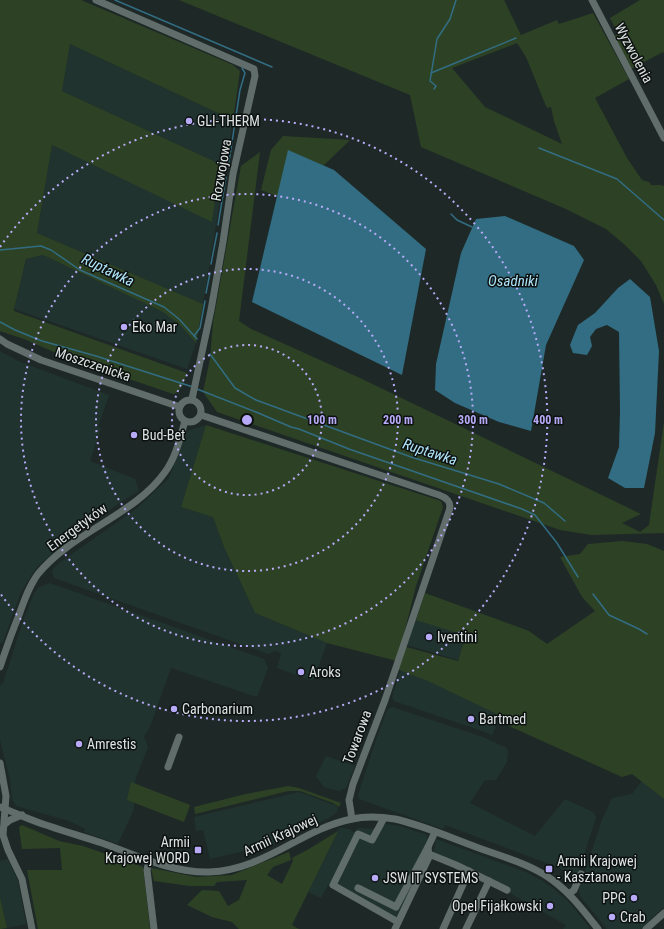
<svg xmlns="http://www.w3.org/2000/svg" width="664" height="929" font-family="'Roboto Condensed',sans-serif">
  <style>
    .built { fill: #20332f }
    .green { fill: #2d4225; fill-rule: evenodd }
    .water { fill: #326d83 }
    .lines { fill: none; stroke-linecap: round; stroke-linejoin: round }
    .stream { stroke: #326d83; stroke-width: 1.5 }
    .minor { stroke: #606d6a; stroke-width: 7 }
    .ring { fill: none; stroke: #b7abf8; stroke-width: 2; stroke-dasharray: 2 4 }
    .poi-dot { fill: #b7abf8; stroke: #0c1110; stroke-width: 1.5 }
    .labels { text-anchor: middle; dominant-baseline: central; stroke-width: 3; stroke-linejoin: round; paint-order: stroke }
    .street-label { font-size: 14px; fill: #dde3e2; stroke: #0c1110 }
    .poi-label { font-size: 14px; fill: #dde3e2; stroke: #0c1110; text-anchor: start }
    .water-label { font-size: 15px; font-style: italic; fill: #afe3f8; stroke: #0c1110 }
    .centre { fill: #b7abf8; stroke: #0c1110; stroke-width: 2 }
    .ring-label { font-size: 12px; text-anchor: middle; font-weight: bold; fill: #b7abf8; stroke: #0c1110; stroke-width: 3; stroke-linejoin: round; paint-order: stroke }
  </style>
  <rect width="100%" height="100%" fill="#1e2927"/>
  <!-- built -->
  <g class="built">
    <polygon points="70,44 233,120 203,304 37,233 52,145 212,221 220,164 62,91"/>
    <polygon points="43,255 163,312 180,325 196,343 187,369 14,309 26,259"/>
    <polygon points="0,351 18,361 109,395 98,427 101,428 90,461 135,479 139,491 121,502 58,545 54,552 41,563 34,571 21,592 3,642 0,643"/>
    <polygon points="206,425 181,507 213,517 224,547 255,613 327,643 313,681 277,668 281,653 275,651 268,654 54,578 52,570 59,563 136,509 169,478 187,431"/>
    <polygon points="50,583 264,659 268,668 257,697 171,668 150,727 144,736 148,747 135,781 134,809 118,844 84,832 85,829 69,821 16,806 12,799 10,780 0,740 0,685 3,683 23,621 34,593 39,587"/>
    <polygon points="415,619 466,634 458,660 407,645"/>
    <polygon points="401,668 502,714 492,735 485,732 394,701 392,697"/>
    <polygon points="392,707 483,737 507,748 508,753 507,762 496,780 485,780 470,803 535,836 565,799 593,812 596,817 595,821 575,883 572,883 568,871 445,825 443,829 359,799 358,795 377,737 387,710"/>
    <polygon points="326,756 355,766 346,788 339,791 324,787 316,776"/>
    <polygon points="642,781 664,799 664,907 640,929 607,929 580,896 579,889 602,820 612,798 632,794"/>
    <polygon points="299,792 337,806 338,810 336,813 329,818 274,844 210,859 203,830 196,831 194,817"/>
    <polygon points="386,824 400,826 427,835 427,841 424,846 426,853 398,922 387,918 328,885 321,898 308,892 339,828 350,829 350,830 353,832 357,831 357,828 377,829 380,830"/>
    <polygon points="436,839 526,872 541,880 554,889 569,902 589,927 589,929 563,929 566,925 456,863 436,853 434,851"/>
    <polygon points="8,859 18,881 26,924 7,928 0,897 0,861"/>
  </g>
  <!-- green -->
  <g class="green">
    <polygon points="0,0 81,0 233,65 240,71 233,120 70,44 62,91 220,164 212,222 52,145 37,233 203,304 196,343 180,325 163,312 43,255 26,259 14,309 14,311 187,373 183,385 178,392 173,394 68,358 24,339 0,331"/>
    <path d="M179 0H504L521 35 557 20 559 24 593 13 629 79 595 98 627 158 642 180 649 182 651 185C655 186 659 184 664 186V304L656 285 641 261 625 245 606 229 566 209 421 147 410 95ZM517 43 526 57 546 106 547 108 551 107 554 121 562 144 485 107 452 68Z"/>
    <polygon points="640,0 664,0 664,53 663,52 631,69 614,37 618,33 610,18"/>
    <polygon points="283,136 350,140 322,167 279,197 261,190 271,150"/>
    <polygon points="260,152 239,321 251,329 360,378 641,514 622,523 640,532 649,525 664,422 664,533 592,535 560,530 217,412 203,392 210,359 213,323 241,166"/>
    <polygon points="206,425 441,501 443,507 416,586 397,661 327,643 255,613 224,547 213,517 181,507"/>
    <polygon points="622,541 647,544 664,551 664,799 632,774 622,777 500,722 499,715 428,681 397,669 406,647 458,661 467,631 464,635 416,620 425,593 529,631 547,644 595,611 582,597 560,557 580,554 588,544"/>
    <polygon points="131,782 190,805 184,822 127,800"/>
    <polygon points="288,786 299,788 341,803 339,807 333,803 300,791 288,791 195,814 194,807 246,794"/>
    <polygon points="22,825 59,841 83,846 143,867 150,929 38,929 27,870 62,870 60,848 22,849 19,827"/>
    <polygon points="338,831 292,925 299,929 239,929 232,922 212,917 187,905 202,890 219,891 228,906 239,900 247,880 217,882 214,886 190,886 154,881 151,868 197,877 232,875 289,852 291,860 273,867 267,875 282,884 293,861 292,858 309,849"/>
    <polygon points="0,897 7,928 0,929"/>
  </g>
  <!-- water -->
  <g class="water">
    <polygon points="288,150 334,170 426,249 402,375 252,302"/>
    <polygon points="505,216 574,246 584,260 546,345 531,431 499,422 455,403 435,390 436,364 461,253 476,219"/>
    <polygon points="630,279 650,297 659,351 655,433 644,488 625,488 608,478 619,447 620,412 619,332 607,325 596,329 590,337 592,346 587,355 573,353 570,345 578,325 595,313 618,288"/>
  </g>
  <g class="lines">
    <!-- stream -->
    <g class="stream">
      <polyline points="115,0 272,67"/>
      <polyline points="431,73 516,38"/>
      <polyline points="434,89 436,86 430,81 437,39 450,19 456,0"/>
      <polyline points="539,148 617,179 664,220"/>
      <polyline points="228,168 240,90 245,73 242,68"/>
      <polyline points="451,214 457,220 472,227"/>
      <polyline points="218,225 226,177"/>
      <polyline points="0,250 41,246 51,250 80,270 164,307 179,319 197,339"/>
      <polyline points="211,264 217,233"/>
      <polyline points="206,293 210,273"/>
      <polyline points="0,322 15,330 42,341 96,356 193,387"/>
      <polyline points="194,336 200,328 205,301"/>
      <polyline points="210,354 235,388 256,400 411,457 499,484 544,503 565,521"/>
      <polyline points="197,389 256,412 291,427 299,429 349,449 522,509 535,515 557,543 578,577"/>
      <polyline points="593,594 609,615 639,629 647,634"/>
    </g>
    <!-- minor -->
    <g class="minor">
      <polyline points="96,0 254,69 255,76 233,174 223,242 211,310 192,399"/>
      <polyline points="592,0 664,138"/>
      <polyline points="0,339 7,344 41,360 177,406 180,406"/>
      <circle cx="190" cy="411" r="11"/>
      <path d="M201 415 439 495C447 498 452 502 449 511L385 700 353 784 349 800 352 819"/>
      <path d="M0 667C6 649 12 632 19 615 24 601 29 586 38 574 72 532 135 515 165 472 176 457 180 438 185 421"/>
      <polyline points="0,763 6,796 3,835 8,850 22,879 32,929"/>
      <polyline points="168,767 179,737"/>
      <path d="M0 807C16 813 32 821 49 826 66 832 84 837 102 843 136 855 172 873 209 872 265 870 301 829 352 819 365 816 382 817 395 819 422 825 449 837 476 847 500 856 527 863 548 877 568 890 583 910 598 929"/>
      <polyline points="384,818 372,840 358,834 333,885 398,922"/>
      <polyline points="5,824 10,820 22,815"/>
      <polyline points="429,854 456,865 507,890"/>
      <polyline points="149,860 147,870 154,929"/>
      <polyline points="358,888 396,907 428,847"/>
      <polyline points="569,894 574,890 581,874"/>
      <polyline points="395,929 429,857 428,847 435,832"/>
      <polyline points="443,929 469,871"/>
      <polyline points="466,929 489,881"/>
      <polyline points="646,929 664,913"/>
    </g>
  </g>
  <!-- distance rings -->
  <g class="ring">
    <circle cx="247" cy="420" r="75"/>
    <circle cx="247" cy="420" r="151"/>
    <circle cx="247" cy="420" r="226"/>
    <path d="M0 247A301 301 0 1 1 0 593"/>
  </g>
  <!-- markers -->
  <g class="poi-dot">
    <circle cx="189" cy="121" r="4"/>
    <circle cx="124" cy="327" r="4"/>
    <circle cx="134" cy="435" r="4"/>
    <circle cx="429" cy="637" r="4"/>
    <circle cx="301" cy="672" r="4"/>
    <circle cx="174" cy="709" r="4"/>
    <circle cx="471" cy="719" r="4"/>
    <circle cx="79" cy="744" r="4"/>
    <rect x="194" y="846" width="8" height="8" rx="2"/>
    <rect x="545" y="865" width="8" height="8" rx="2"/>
    <circle cx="375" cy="878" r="4"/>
    <circle cx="634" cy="898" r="4"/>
    <circle cx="550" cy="906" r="4"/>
    <circle cx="612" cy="917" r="4"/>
  </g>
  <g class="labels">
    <!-- street labels -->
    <g class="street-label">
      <text transform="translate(634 53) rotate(62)">Wyzwolenia</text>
      <text transform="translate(221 170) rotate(-80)">Rozwojowa</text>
      <text transform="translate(93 364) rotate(19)">Moszczenicka</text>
      <text transform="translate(77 527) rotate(-36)">Energetyków</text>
      <text transform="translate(357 737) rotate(-69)">Towarowa</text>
      <text transform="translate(280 835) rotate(-25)">Armii Krajowej</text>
    </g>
    <!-- poi labels -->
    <g class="poi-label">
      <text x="197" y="121">GLI-THERM</text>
      <text x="132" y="327">Eko Mar</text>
      <text x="142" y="435">Bud-Bet</text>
      <text x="437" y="637">Iventini</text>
      <text x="309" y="672">Aroks</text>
      <text x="182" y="709">Carbonarium</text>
      <text x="479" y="719">Bartmed</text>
      <text x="87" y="744">Amrestis</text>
      <text x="190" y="842" text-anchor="end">Armii<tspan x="190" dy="16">Krajowej WORD</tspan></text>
      <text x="557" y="861">Armii Krajowej<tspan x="557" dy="16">- Kasztanowa</tspan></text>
      <text x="383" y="878">JSW IT SYSTEMS</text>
      <text x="626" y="898" text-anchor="end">PPG</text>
      <text x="542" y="906" text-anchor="end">Opel Fijałkowski</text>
      <text x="620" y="917">Crab</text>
    </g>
    <!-- water labels -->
    <g class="water-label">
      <text transform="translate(108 270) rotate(26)">Ruptawka</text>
      <text x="513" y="281">Osadniki</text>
      <text transform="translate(430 452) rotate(18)">Ruptawka</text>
    </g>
  </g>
  <circle cx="247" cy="420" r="6" class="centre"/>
  <g class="ring-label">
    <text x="322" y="424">100 m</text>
    <text x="398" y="424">200 m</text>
    <text x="473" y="424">300 m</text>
    <text x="548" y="424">400 m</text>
  </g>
</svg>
